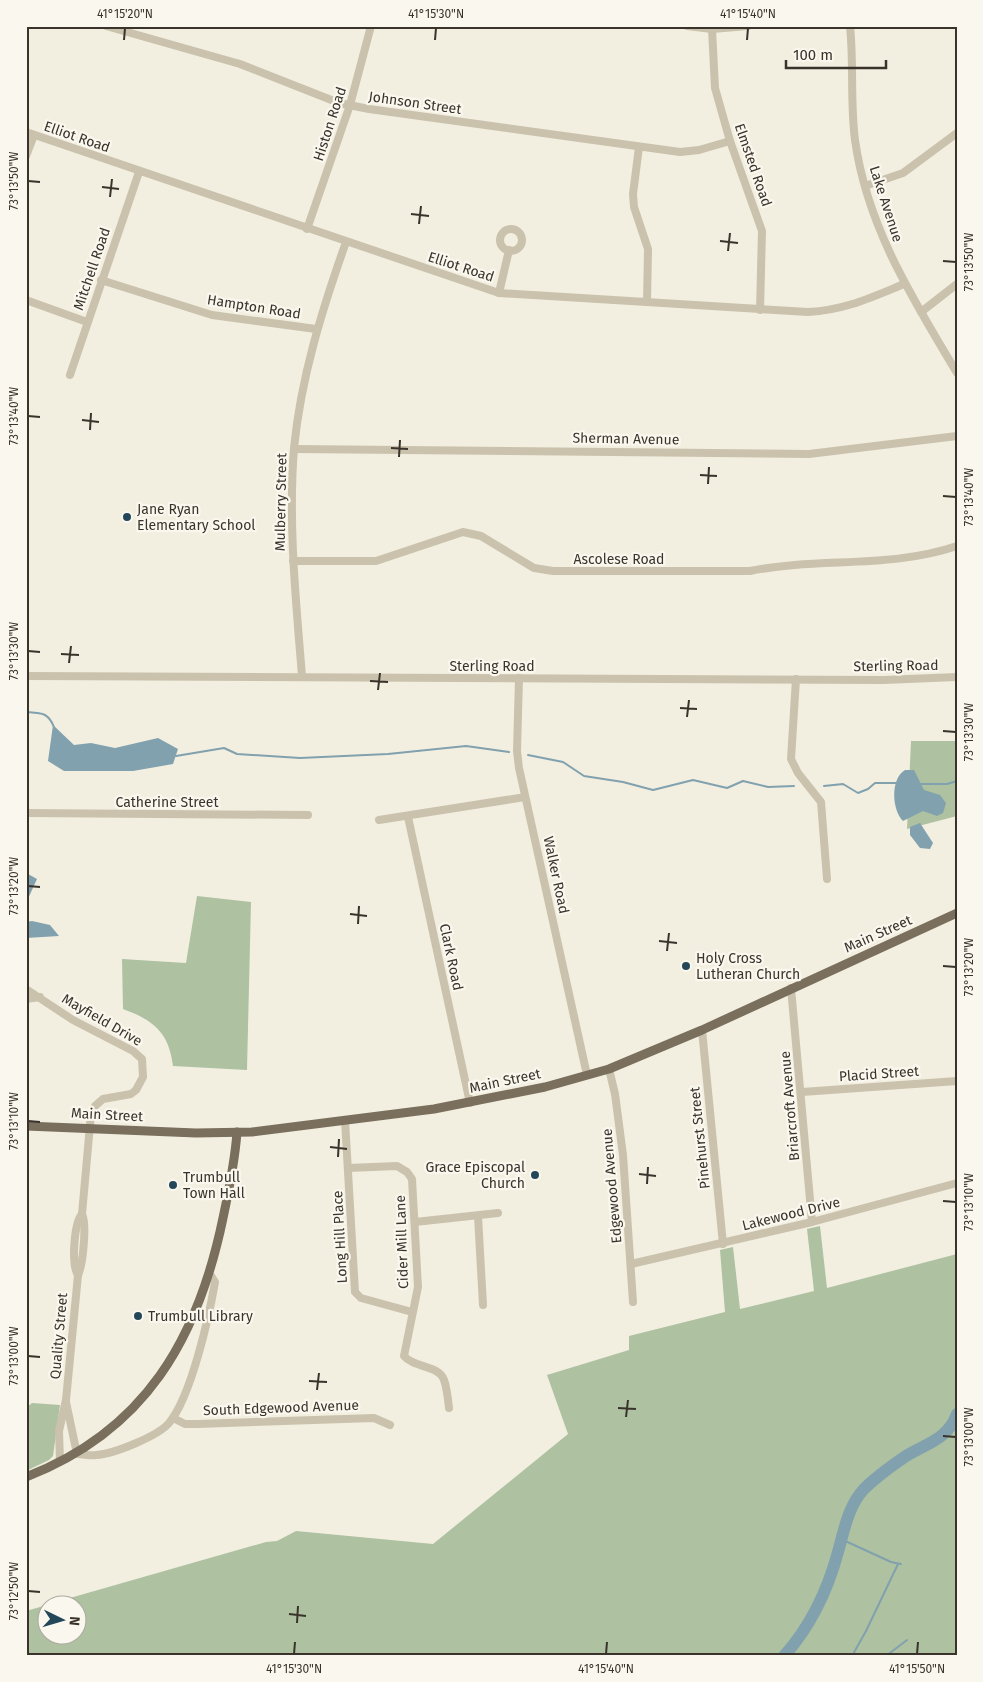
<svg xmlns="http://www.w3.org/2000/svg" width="983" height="1682" font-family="'Fira Sans',sans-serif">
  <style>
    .green { fill: #aec1a1 }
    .water { fill: #81a1ae }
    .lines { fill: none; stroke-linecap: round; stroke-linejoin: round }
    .stream { stroke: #81a1ae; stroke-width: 2 }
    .river { stroke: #81a1ae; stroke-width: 12 }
    .minor { stroke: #cac2ad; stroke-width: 8 }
    .major { stroke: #7a6e5d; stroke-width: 9 }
    .ticks { fill: none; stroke: #39332b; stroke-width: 2 }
    .poi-dot { fill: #234759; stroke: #faf7ee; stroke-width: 2 }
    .labels { text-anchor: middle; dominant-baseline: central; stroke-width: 4.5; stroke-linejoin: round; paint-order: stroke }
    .street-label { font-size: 14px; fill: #39332b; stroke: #faf7ee }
    .poi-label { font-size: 14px; fill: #39332b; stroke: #faf7ee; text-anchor: start }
    .neatline { fill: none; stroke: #39332b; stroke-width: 2 }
    .ticks-label { font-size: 12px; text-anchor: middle; fill: #39332b }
  </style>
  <rect width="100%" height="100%" fill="#f2efe1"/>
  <!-- green -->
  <g class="green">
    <polygon points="911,741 957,741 957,816 907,829"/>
    <path d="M197 896 251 902 247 1070 173 1066C169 1032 153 1020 123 1009L122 959 186 963Z"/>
    <polygon points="820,1226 827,1288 957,1254 957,1656 26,1656 26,1611 47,1605 48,1634 78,1634 78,1604 49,1604 266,1542 277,1541 296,1531 433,1544 568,1434 547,1375 629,1350 629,1336 725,1312 720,1250 733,1247 740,1309 814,1291 807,1229"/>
    <polygon points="32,1403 60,1405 53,1456 49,1460 26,1471 26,1408"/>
  </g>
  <!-- water -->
  <g class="water">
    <polygon points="53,725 74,745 91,743 115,748 158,738 178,749 173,764 133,771 64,771 48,761"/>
    <path d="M905 770H914L924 790 940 795 946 803 943 813 937 816 923 811 903 821C892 810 890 779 905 770Z"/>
    <polygon points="920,823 933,843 930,849 920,848 910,835 910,827"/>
    <polygon points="28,874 37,879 26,903 26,877"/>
    <polygon points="32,921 50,925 59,936 26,938 26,922"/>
  </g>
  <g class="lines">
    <!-- stream -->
    <g class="stream">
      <path d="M26 712C41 713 48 712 54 727"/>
      <polyline points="528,755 563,762 584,776 623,782 653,790 693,780 727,788 743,781 768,787 794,786"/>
      <polyline points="176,756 224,748 237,754 300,758 388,754 466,746 509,752"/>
      <polyline points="920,784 947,784 957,781"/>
      <polyline points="824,786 843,784 858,793 868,789 875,783 897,783"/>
      <polyline points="841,1539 891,1562 901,1564"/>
      <polyline points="852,1656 866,1631 898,1564"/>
      <polyline points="886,1656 907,1640"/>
    </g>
    <!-- river -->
    <path class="river" d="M784 1656C810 1627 828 1589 838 1552 844 1531 848 1506 864 1489 875 1478 890 1467 903 1458 924 1444 948 1440 957 1414"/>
    <!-- minor -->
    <g class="minor">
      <polyline points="106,26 240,64 339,103 369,109 680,152 699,150 730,141"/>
      <polyline points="687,26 712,29 748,26"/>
      <path d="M850 26C854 64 850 102 855 140 867 227 913 299 957 373"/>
      <polyline points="712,29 715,88 730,141 762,231 760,310"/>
      <path d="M26 132 499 293 808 312C845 310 870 298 904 284"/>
      <polyline points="639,147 633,194 634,207 648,249 647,302"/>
      <polyline points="26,156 34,135"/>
      <polyline points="865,186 903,173 957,133"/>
      <polyline points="307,229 350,105 371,26"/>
      <circle cx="511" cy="240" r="11"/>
      <polyline points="101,280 212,315 316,329"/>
      <polyline points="499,293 509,250"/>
      <polyline points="26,300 87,322"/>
      <polyline points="921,312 957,284"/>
      <polyline points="70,375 139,172"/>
      <polyline points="294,449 809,454 957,436"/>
      <path d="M293 561H376L463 532 481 536 534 568 553 571H750C820 557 889 569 957 546"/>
      <polyline points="26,676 884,680 957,677"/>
      <path d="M302 676C296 601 288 524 294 448 301 377 322 310 346 242"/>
      <polyline points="519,678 517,751 519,768 587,1075"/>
      <polyline points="796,679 791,759 798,773 821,802 827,879"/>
      <polyline points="26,813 308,815"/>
      <polyline points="408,817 470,1103"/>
      <polyline points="379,820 525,797"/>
      <polyline points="791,988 812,1222"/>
      <path d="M26 989 73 1020 133 1051 142 1059 143 1077 136 1090 131 1094 103 1099 95 1106 91 1114 82 1214C87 1224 83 1265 78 1275L66 1400 59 1431 60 1462"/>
      <polyline points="26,999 40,997"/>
      <polyline points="702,1030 723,1244"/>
      <polyline points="609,1069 615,1094 623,1155 633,1302"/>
      <polyline points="802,1092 957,1081"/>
      <polyline points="345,1120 355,1292 361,1298 412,1312"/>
      <path d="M348 1168 397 1166 407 1172 412 1179 418 1287 404 1356C414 1368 439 1365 444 1380 447 1388 448 1399 449 1408"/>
      <polyline points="478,1216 483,1305"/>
      <polyline points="415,1222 498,1213"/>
      <polyline points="631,1264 812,1222 957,1183"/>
      <path d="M78 1275C71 1265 74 1223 82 1214"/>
      <path d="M66 1402 77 1454C84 1454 90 1456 96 1455 114 1454 158 1436 169 1423 191 1397 209 1317 215 1282L210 1274"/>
      <polyline points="173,1418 185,1424 197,1424 374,1418 390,1425"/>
    </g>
    <!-- major -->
    <g class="major">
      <polyline points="26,1126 196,1133 252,1132 434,1109 545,1087 609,1069 702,1030 957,913"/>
      <path d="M26 1477C145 1431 198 1339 223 1218 229 1190 235 1161 237 1132"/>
    </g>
  </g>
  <!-- ticks -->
  <path class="ticks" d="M124 40 125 28M435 40 436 28M747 40 748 28M28 181 40 182M102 187 119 189M110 197 112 179M411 214 429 216M419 224 421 206M720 241 738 243M728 251 730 233M943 261 956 262M28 416 40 417M82 420 99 422M90 430 91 413M391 448 408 449M399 457 400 440M700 475 717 476M708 484 709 467M943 496 956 497M28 651 40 652M61 654 79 655M69 663 71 646M370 681 388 682M378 690 380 673M680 708 697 709M687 717 689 700M943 731 956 732M28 886 40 887M350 914 367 916M358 924 359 906M659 941 677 943M667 951 669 933M943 966 956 967M28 1121 40 1122M330 1147 347 1149M338 1157 339 1139M639 1174 656 1176M647 1184 648 1167M943 1201 956 1202M28 1356 40 1357M309 1381 327 1382M317 1390 319 1373M618 1408 636 1409M626 1417 628 1400M943 1436 956 1437M28 1591 40 1592M289 1614 306 1616M297 1623 298 1606M294 1654 295 1642M606 1654 607 1642M917 1654 918 1642"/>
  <!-- markers -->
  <g class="poi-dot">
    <circle cx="127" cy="517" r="5"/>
    <circle cx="686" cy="966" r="5"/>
    <circle cx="535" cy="1175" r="5"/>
    <circle cx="173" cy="1185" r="5"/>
    <circle cx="138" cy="1316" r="5"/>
  </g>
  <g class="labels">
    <!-- street labels -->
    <g class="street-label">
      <text transform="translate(415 103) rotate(8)">Johnson Street</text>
      <text transform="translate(330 124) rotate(-72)">Histon Road</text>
      <text transform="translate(77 137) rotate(19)">Elliot Road</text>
      <text transform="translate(753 165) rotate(71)">Elmsted Road</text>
      <text transform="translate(886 204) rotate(72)">Lake Avenue</text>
      <text transform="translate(461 267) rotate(18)">Elliot Road</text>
      <text transform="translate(92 269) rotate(-71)">Mitchell Road</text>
      <text transform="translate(254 307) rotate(9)">Hampton Road</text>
      <text transform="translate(626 439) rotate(1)">Sherman Avenue</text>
      <text transform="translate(281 502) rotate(-89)">Mulberry Street</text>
      <text x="619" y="559">Ascolese Road</text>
      <text x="492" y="666">Sterling Road</text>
      <text transform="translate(896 666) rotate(-1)">Sterling Road</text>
      <text x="167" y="802">Catherine Street</text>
      <text transform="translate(556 875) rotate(78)">Walker Road</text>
      <text transform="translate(878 934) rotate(-24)">Main Street</text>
      <text transform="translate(451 957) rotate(78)">Clark Road</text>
      <text transform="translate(102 1020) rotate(30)">Mayfield Drive</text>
      <text transform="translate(879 1074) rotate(-4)">Placid Street</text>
      <text transform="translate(505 1081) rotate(-12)">Main Street</text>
      <text transform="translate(790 1106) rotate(-95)">Briarcroft Avenue</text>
      <text transform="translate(107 1115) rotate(3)">Main Street</text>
      <text transform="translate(700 1138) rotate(-96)">Pinehurst Street</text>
      <text transform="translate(612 1186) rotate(-95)">Edgewood Avenue</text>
      <text transform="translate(791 1214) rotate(-14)">Lakewood Drive</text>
      <text transform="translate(340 1237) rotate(-93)">Long Hill Place</text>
      <text transform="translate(402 1242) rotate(-92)">Cider Mill Lane</text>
      <text transform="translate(59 1336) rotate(-85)">Quality Street</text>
      <text transform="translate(281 1408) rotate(-2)">South Edgewood Avenue</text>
    </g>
    <!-- poi labels -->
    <g class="poi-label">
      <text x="137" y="509">Jane Ryan<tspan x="137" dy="16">Elementary School</tspan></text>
      <text x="696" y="958">Holy Cross<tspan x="696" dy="16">Lutheran Church</tspan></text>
      <text x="525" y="1167" text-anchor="end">Grace Episcopal<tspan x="525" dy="16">Church</tspan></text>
      <text x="183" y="1177">Trumbull<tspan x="183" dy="16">Town Hall</tspan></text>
      <text x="148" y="1316">Trumbull Library</text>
    </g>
  </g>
  <!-- border -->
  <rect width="983" height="1682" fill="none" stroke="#faf7ee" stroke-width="55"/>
  <!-- north arrow -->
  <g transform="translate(62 1620) rotate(95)"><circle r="24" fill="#faf7ee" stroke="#ada9a0"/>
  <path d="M0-4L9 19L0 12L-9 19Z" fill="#234759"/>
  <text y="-8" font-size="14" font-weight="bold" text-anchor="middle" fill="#39332b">N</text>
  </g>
  <!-- scale -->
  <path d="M786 60v8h100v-8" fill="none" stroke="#39332b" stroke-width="2.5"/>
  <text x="793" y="60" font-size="15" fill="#39332b" stroke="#faf7ee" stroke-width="4" paint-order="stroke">100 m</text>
  <rect x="28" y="28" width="928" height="1626" class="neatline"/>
  <g class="ticks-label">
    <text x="125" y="18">41°15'20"N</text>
    <text x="436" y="18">41°15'30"N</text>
    <text x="748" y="18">41°15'40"N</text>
    <text transform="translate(14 181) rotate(-90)" y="4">73°13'50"W</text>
    <text transform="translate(969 262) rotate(-90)" y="4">73°13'50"W</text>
    <text transform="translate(14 416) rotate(-90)" y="4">73°13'40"W</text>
    <text transform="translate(969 497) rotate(-90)" y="4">73°13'40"W</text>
    <text transform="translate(14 651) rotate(-90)" y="4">73°13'30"W</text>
    <text transform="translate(969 732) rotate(-90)" y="4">73°13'30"W</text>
    <text transform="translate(14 886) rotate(-90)" y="4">73°13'20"W</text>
    <text transform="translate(969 967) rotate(-90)" y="4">73°13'20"W</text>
    <text transform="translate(14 1121) rotate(-90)" y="4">73°13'10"W</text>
    <text transform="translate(969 1202) rotate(-90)" y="4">73°13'10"W</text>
    <text transform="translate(14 1356) rotate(-90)" y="4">73°13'00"W</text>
    <text transform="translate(969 1437) rotate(-90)" y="4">73°13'00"W</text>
    <text transform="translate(14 1591) rotate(-90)" y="4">73°12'50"W</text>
    <text x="294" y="1673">41°15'30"N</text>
    <text x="606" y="1673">41°15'40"N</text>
    <text x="917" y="1673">41°15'50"N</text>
  </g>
</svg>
